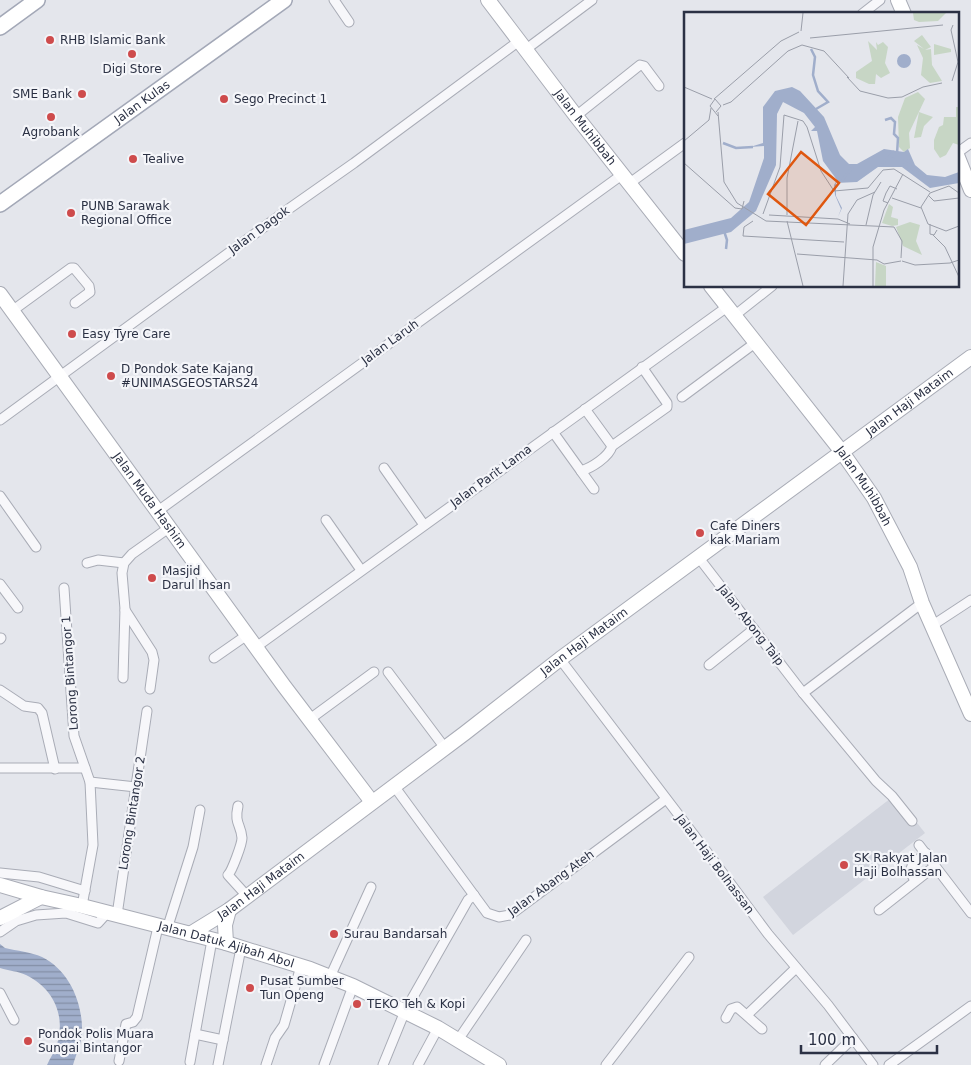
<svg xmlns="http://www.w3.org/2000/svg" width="971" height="1065" font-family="'DejaVu Sans',sans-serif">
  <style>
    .built { fill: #d2d5de }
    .water { fill: url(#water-rules) }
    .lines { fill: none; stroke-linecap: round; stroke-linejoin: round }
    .street-casing { stroke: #a9acb6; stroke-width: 11 }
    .secondary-casing { stroke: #a9acb6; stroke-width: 16 }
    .primary-casing { stroke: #a3a8b7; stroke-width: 18 }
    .street { stroke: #f7f7fa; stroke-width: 9 }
    .secondary { stroke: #fff; stroke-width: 14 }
    .primary { stroke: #fff; stroke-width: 15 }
    .poi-dot { fill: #ce4b4c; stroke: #f4f5f9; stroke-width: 2 }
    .labels { text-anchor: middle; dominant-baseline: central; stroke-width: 4.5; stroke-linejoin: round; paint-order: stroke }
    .poi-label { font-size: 12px; fill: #2b3144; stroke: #f4f5f9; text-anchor: start }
    .street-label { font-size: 12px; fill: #2b3144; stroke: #f4f5f9 }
    .inset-river { fill: none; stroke: #a0aecb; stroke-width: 2.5 }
    .inset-road { fill: none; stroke: #9a9ea9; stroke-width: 1 }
    .view { fill: #df570f; fill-opacity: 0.15; stroke: #df570f; stroke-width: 2.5 }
    .inset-edge { fill: none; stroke: #2b3144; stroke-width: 2.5 }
  </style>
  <defs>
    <pattern id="water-rules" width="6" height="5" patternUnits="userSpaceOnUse" patternTransform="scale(1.25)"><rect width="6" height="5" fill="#a0aecb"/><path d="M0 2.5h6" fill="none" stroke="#838ea6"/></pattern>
  </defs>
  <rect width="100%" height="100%" fill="#e4e6ec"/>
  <!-- built -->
  <polygon class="built" points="895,795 925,833 793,935 763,897"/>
  <!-- water -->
  <path class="water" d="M0 944 5 948C17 951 31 952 42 957 69 970 83 1003 82 1032 82 1043 76 1054 73 1065H47C50 1058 55 1051 57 1044 66 1015 53 988 26 975 18 971 9 971 0 968Z"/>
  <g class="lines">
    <!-- street casing -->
    <g class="street-casing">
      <g id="street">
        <polyline points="334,0 349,22"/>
        <polyline points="862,14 880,0"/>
        <polyline points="525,50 592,0"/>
        <polyline points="576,116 640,65 644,66 659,86"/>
        <polyline points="957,153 971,143"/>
        <polyline points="630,183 685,143"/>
        <polyline points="12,311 71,268 74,268 89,286 90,292 75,303"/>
        <polyline points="734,316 772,286"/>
        <polyline points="682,397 755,343"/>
        <polyline points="585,409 612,446 667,407 667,403 642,367"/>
        <polyline points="0,420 290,208 354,163 519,41"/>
        <path d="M553 432 581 471C591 468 609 457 612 446"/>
        <polyline points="384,468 424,525"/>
        <polyline points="581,471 594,489"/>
        <polyline points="0,496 36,547"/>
        <polyline points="158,511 623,174"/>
        <polyline points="326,520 361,570"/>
        <polyline points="699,558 803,693 876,781 892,796 912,821"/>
        <polyline points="87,563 98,560 124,563"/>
        <polyline points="0,584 18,608"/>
        <polyline points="64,588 74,736 90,782 93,845 82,906"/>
        <polyline points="125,610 152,652 154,660 150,689"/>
        <polyline points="933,625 971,600"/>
        <polyline points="0,639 1,638"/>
        <polyline points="256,647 727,307"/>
        <polyline points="214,658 247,635"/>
        <polyline points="560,659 713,860 768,934 828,1005 873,1065"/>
        <polyline points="709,665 754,629"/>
        <polyline points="388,672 445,748"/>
        <polyline points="123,678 125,609 122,573 124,563 132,554 170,527"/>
        <polyline points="0,690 24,706 38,708 42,713 55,769"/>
        <polyline points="803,693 922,603"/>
        <polyline points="310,719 374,672"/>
        <polyline points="0,768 85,768"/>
        <polyline points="90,782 136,787"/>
        <polyline points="394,786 487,913 499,917 510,915 666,799"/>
        <path d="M238 806C234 824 241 824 242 838 242 844 232 871 228 875L247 896"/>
        <polyline points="919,845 971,913"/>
        <polyline points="0,873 39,877 85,891"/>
        <polyline points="915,881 910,871 913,864 926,853"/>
        <polyline points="879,910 935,866"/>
        <polyline points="117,915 147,711"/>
        <polyline points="167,929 193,847 200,810"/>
        <polyline points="0,932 16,921 36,915 66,913 98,923 107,913"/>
        <polyline points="330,977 371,887"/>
        <polyline points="0,993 14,1020"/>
        <polyline points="747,1015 796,968"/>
        <polyline points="726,1018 731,1009 737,1007 762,1029"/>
        <polyline points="195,1034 223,1040"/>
        <polyline points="458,1040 526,940"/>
        <polyline points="119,1061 126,1024 133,1022 137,1017 158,927"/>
        <polyline points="190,1062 212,940"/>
        <polyline points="218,1065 241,948"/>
        <polyline points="266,1065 275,1038 284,1025 301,966"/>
        <polyline points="324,1065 353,986"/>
        <polyline points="383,1065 405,1011 468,900 474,895"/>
        <polyline points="418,1065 438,1028"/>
        <polyline points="606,1065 689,957"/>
        <polyline points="825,1065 853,1038"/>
        <polyline points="889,1065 971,1006"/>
      </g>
    </g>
    <!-- secondary casing -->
    <g class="secondary-casing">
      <g id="secondary">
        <path id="s1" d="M488 0 576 116 685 254"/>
        <polyline points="898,0 904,14"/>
        <polyline points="957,155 971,190"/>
        <path id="s2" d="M711 286 842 452 874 498 910 567 922 603 971 714"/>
        <path id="s3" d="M0 294 284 686 372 802"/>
        <path id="s4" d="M0 885 41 897 82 906 226 943 310 969 353 986 438 1028 499 1065"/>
        <polyline points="0,918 41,897"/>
        <path id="s5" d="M190 934 229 910 465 733 560 659 971 357"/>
        <polyline points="226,943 225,925 229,910"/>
      </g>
    </g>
    <!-- primary casing -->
    <g class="primary-casing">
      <g id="primary">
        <polyline points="0,27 37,0"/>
        <path id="s6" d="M0 204 284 0"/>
      </g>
    </g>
    <!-- street -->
    <use href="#street" class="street"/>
    <!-- secondary -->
    <use href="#secondary" class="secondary"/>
    <!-- primary -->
    <use href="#primary" class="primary"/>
  </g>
  <!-- markers -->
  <g class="poi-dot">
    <circle cx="50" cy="40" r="5"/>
    <circle cx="132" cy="54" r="5"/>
    <circle cx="82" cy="94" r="5"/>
    <circle cx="224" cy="99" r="5"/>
    <circle cx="51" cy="117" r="5"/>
    <circle cx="133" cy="159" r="5"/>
    <circle cx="71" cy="213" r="5"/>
    <circle cx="72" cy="334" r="5"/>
    <circle cx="111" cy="376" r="5"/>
    <circle cx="700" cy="533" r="5"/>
    <circle cx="152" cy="578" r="5"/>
    <circle cx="844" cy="865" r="5"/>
    <circle cx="334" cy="934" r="5"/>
    <circle cx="250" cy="988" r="5"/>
    <circle cx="357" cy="1004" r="5"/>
    <circle cx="28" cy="1041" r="5"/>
  </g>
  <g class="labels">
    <!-- poi labels -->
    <g class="poi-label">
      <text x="60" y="40">RHB Islamic Bank</text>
      <text x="132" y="69" text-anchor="middle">Digi Store</text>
      <text x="72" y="94" text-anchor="end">SME Bank</text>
      <text x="234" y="99">Sego Precinct 1</text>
      <text x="51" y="132" text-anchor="middle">Agrobank</text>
      <text x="143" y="159">Tealive</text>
      <text x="81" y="206">PUNB Sarawak<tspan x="81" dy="14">Regional Office</tspan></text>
      <text x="82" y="334">Easy Tyre Care</text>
      <text x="121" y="369">D Pondok Sate Kajang<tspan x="121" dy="14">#UNIMASGEOSTARS24</tspan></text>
      <text x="710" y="526">Cafe Diners<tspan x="710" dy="14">kak Mariam</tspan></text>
      <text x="162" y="571">Masjid<tspan x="162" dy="14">Darul Ihsan</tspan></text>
      <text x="854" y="858">SK Rakyat Jalan<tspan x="854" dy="14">Haji Bolhassan</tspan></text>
      <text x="344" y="934">Surau Bandarsah</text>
      <text x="260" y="981">Pusat Sumber<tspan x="260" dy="14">Tun Openg</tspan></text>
      <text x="367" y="1004">TEKO Teh &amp; Kopi</text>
      <text x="38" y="1034">Pondok Polis Muara<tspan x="38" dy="14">Sungai Bintangor</tspan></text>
    </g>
    <!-- street labels -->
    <g class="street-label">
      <text stroke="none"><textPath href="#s6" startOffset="175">Jalan Kulas</textPath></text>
      <text stroke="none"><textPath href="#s1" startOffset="160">Jalan Muhibbah</textPath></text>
      <text transform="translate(259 230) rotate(-36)">Jalan Dagok</text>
      <text transform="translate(390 342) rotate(-36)">Jalan Laruh</text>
      <text stroke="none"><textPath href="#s5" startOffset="895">Jalan Haji Mataim</textPath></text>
      <text transform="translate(491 476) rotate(-36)">Jalan Parit Lama</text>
      <text stroke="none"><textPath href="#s2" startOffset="252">Jalan Muhibbah</textPath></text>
      <text stroke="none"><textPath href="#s3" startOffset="255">Jalan Muda Hashim</textPath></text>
      <text transform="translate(751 625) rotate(52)">Jalan Abong Taip</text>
      <text stroke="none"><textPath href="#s5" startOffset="491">Jalan Haji Mataim</textPath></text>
      <text transform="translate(70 673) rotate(-94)">Lorong Bintangor 1</text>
      <text transform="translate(132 813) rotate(-81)">Lorong Bintangor 2</text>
      <text transform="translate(715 864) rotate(53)">Jalan Haji Bolhassan</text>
      <text transform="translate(551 883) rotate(-36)">Jalan Abang Ateh</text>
      <text stroke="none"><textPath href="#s5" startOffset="86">Jalan Haji Mataim</textPath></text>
      <text stroke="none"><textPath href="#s4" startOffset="234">Jalan Datuk Ajibah Abol</textPath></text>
    </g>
  </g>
  <!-- overview -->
  <g transform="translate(684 12)">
    <rect width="275" height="275" fill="#e4e6ec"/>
    <path d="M229 1H262L254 9 235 10 230 8ZM234 80 241 87 225 121 226 136 220 140 215 135 214 105 221 86ZM272 95H275V133L269 131 262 143 256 146 250 137V128L255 115 259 113 260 105H272ZM235 100 249 105 240 114 237 125 230 126ZM205 192 209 195 207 205 214 207V213L208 214 198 211ZM226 210 236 213 232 229 238 243 219 234 212 215Z" fill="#c7d6c5"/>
    <path d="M238 23 247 35 241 38 247 37 248 53 258 69 246 71 237 63 239 46 233 33 240 37 230 29ZM184 29 193 38 192 30 194 33 199 30 204 35 201 51 206 61 197 66 192 62 191 72H185L172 66V60L188 49ZM250 32 267 37V40L250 43Z" fill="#c7d6c5"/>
    <path d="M192 250 202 254V274H191Z" fill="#c7d6c5"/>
    <path d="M213 49a7 7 0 1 1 14 0a7 7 0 1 1-14 0ZM108 75 116 79 140 105 156 143 165 152H173L200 137 220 140 224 137 231 153 243 163 261 165 275 160V171L246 176 218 155H194L173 170 152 171V184L158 196 154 205 157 197 151 183 150 173 153 168 139 149 133 119H127L131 115 120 101 99 90 93 102 92 153 72 199 47 220 0 232V218L47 206 65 190 80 146V134L66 135 79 131V95L91 79Z" fill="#a0aecb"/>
    <path class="inset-river" d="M127 37 131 45 129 63 134 79 144 90 132 97M201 108 207 106 211 110 210 122 214 126 213 142M39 131 52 136 69 135M224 143 225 159M204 146 219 149 246 170 275 167M196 154 210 139M158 168 169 155M40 219 43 228 42 237"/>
    <path class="inset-road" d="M117 19 119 1M126 26 259 13M163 65 176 79 204 86 218 85 239 75 258 71M268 69 274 50 267 18 269 13M0 75 28 87M30 87 97 29 115 20M39 93 47 90 104 39 118 33 140 39 165 66M32 100 37 94 31 87 26 94 34 104M34 100 40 170 53 191 82 209 210 215 218 229 217 246M0 129 25 108 27 96M0 151 51 196 58 197 60 189M184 176 199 158 210 157 246 180M244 183 250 189 275 186M208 186 237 196M204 191 199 189 202 181 206 174 213 177M237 195 244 212 262 219 275 214M237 195 246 181 265 174 275 181M79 202 96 155 100 103 119 109 123 115 137 159 150 179 184 176M85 203 154 207 166 212M103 203V166L114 109M69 209 60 215 59 224 160 230M103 209 119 274M246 212V222L250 223 253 218M182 213 189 183 197 170M249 223 261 235 275 265M113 242 193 248 200 252 217 249M218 249 231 253 266 251 275 248M159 274 164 202 173 188 191 180M189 274V235L200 198 219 162"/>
    <path class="view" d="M117 140 155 171 122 213 84 182Z"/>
    <rect width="275" height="275" class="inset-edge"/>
  </g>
  <!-- scale -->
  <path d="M801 1045v8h136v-8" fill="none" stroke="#2b3144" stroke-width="2.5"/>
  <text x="808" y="1045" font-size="15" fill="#2b3144" stroke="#f4f5f9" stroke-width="4" paint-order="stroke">100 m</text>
</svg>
